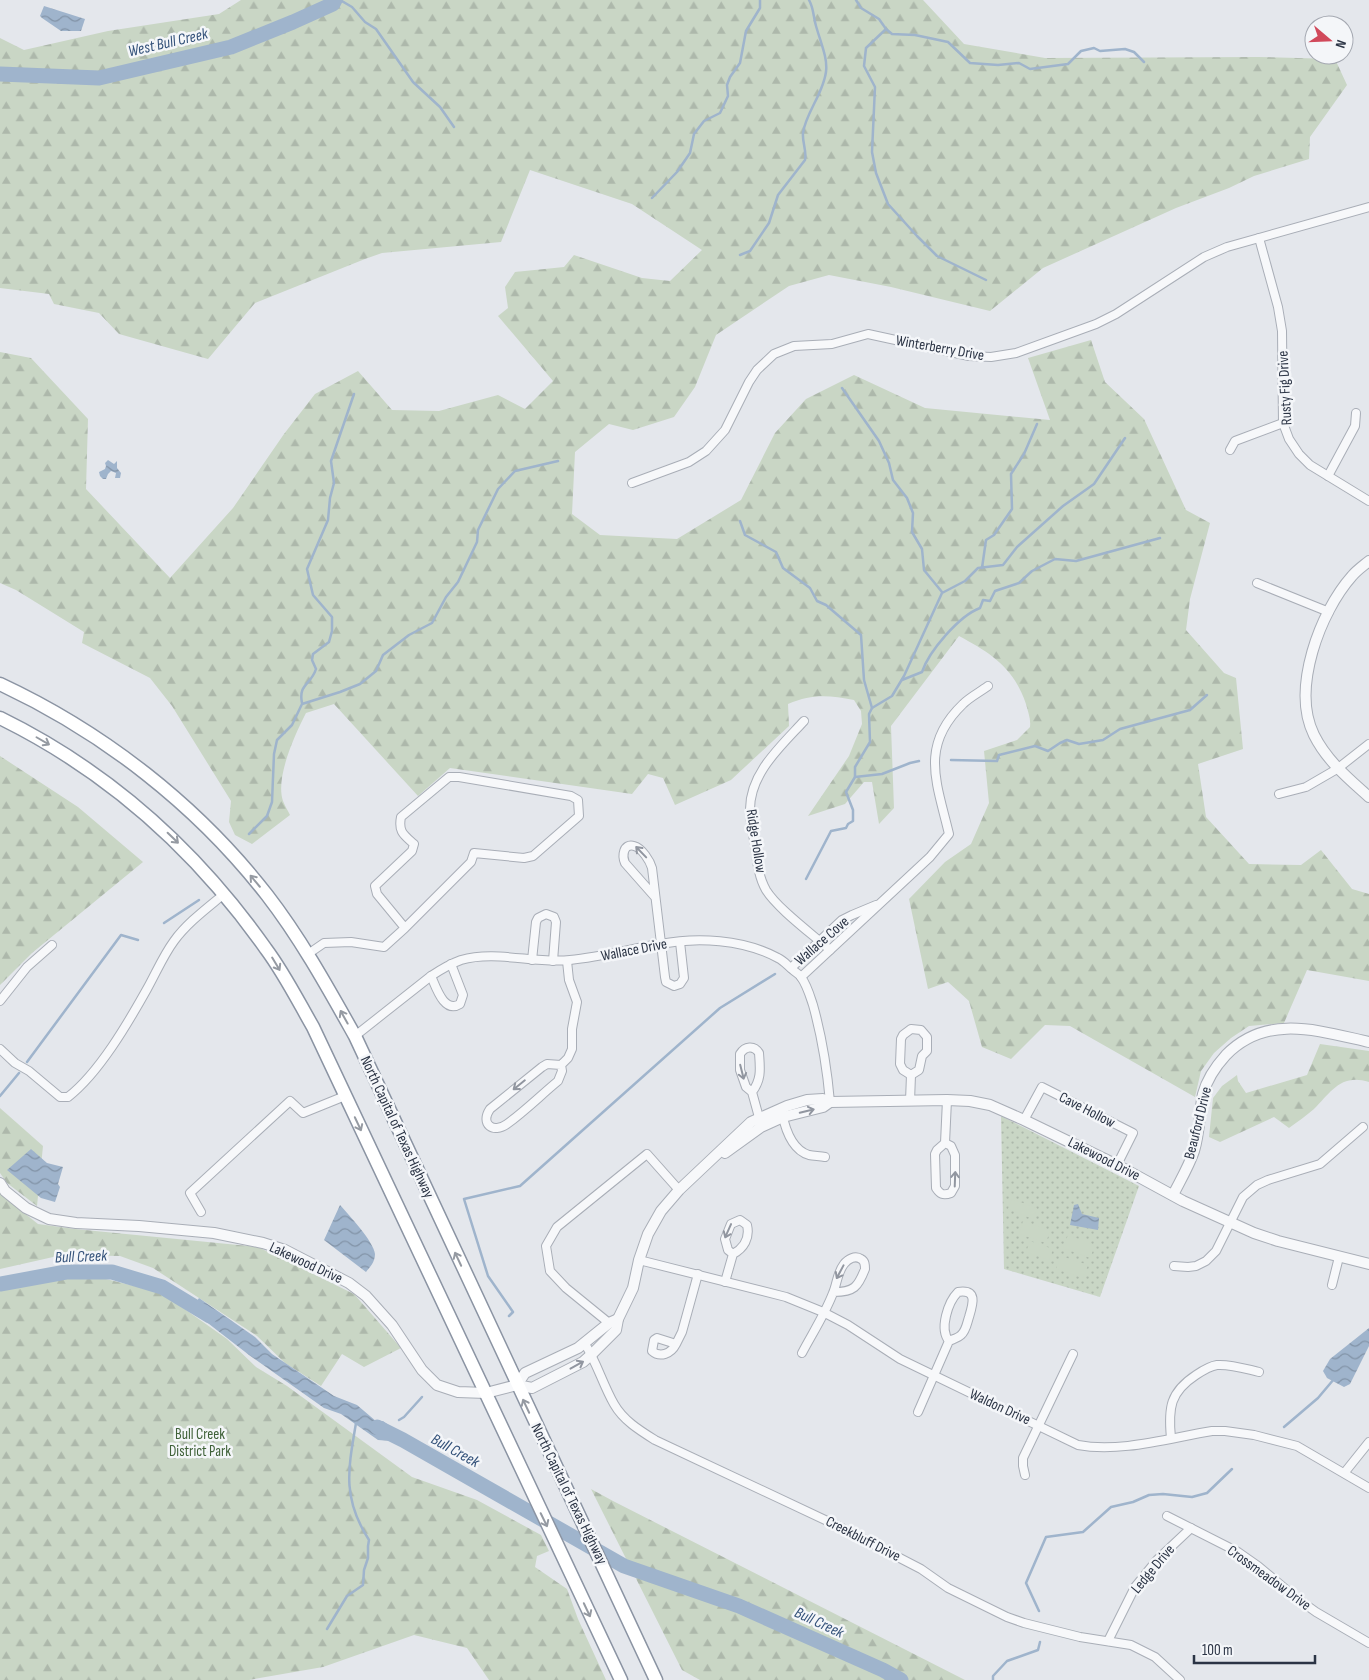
<svg xmlns="http://www.w3.org/2000/svg" width="1369" height="1680" font-family="'Sofia Sans Condensed',sans-serif">
  <style>
    .green { fill: url(#green-dots) }
    .forest { fill: url(#forest-firs) }
    .pitch { fill: #c9d6c5 }
    .water { fill: url(#water-waves) }
    .lines { fill: none; stroke-linecap: round; stroke-linejoin: round }
    .stream { stroke: #9fb4cc; stroke-width: 2.5 }
    .river { stroke: #9fb4cc; stroke-width: 15 }
    .minor-casing { stroke: #a9aeb7; stroke-width: 10 }
    .tertiary-casing { stroke: #a9aeb7; stroke-width: 12 }
    .trunk-casing { stroke: #8b94a3; stroke-width: 15 }
    .minor { stroke: #f7f8fa; stroke-width: 8 }
    .tertiary { stroke: #f7f8fa; stroke-width: 10 }
    .trunk { stroke: #fff; stroke-width: 12 }
    .oneway { stroke: #959aa2 }
    .oneway2 { stroke: #9196a0 }
    .labels { text-anchor: middle; dominant-baseline: central; stroke-width: 5; stroke-linejoin: round; paint-order: stroke }
    .street-label { font-size: 15px; fill: #2b3445; stroke: #f4f6f9 }
    .park-label { font-size: 15px; fill: #3f6138; stroke: #f4f6f9 }
    .water-label { font-size: 16px; font-style: italic; fill: #34527a; stroke: #f4f6f9 }
  </style>
  <defs>
    <pattern id="green-dots" width="8" height="8" patternUnits="userSpaceOnUse" patternTransform="scale(1.25)"><rect width="8" height="8" fill="#c9d6c5"/><path d="M2 2h.1M6 6h.1" fill="none" stroke="#adb8ab" stroke-width="1.8" stroke-linecap="round"/></pattern>
    <pattern id="forest-firs" width="22" height="20" patternUnits="userSpaceOnUse" patternTransform="scale(1.25)"><rect width="22" height="20" fill="#c9d6c5"/><path d="M5 1l3.5 6h-7zM16 11l3.5 6h-7z" fill="#adb8ab"/></pattern>
    <pattern id="water-waves" width="16" height="10" patternUnits="userSpaceOnUse" patternTransform="scale(1.25)"><rect width="16" height="10" fill="#9fb4cc"/><path d="M0 5q4-4 8 0t8 0" fill="none" stroke="#8293a7"/></pattern>
  </defs>
  <rect width="100%" height="100%" fill="#e4e7ec"/>
  <!-- green -->
  <polygon class="green" points="1001,1116 1139,1186 1100,1297 1004,1269"/>
  <!-- forest -->
  <g class="forest">
    <path d="M241 0H923L964 44 1045 58 1258 57 1335 59 1347 85 1310 137 1309 159 1254 176 1229 188 1176 208 1043 268 990 311 891 287 829 275 789 286 716 335 695 387 674 417 633 430 609 424 575 452 572 514 600 535 677 539 741 500 775 433 806 399 854 375 925 408 1050 420 1028 358 1091 340 1105 382 1144 419 1186 510 1210 523 1190 599 1186 630 1224 673 1236 678 1243 749 1198 764 1206 817 1249 864 1301 865 1321 850 1352 889 1369 894V981L1307 970 1284 1023 1249 1026 1231 1038 1214 1053 1201 1071 1195 1097 1070 1026 1045 1025 1011 1059 982 1047 969 1001 948 982 928 989 909 899 945 862 971 844 989 803 984 751 1017 740 1030 727C1031 719 1028 712 1026 704 1014 668 991 653 959 636L891 726 894 808 879 824 872 782H864L845 804 808 816 849 756 862 724 861 711 854 700C828 695 812 694 788 704L789 726 731 780 675 805 663 778 648 774 632 794 450 768 418 796 334 704 306 713C295 734 275 778 283 801 285 806 288 811 290 815L252 844 235 835 229 822 231 801 172 706 150 678 82 643 84 632 16 590 0 583V352L31 358 88 419 86 489 170 578 233 508 284 434 315 394 358 371 392 410 439 411 498 395 525 409 553 381 498 316 508 308 505 287 515 272 564 267 574 255 642 278 670 281 702 250 632 204 530 170 501 242 382 253 365 259 255 303 208 359 119 334 99 313 54 304 49 294 0 288V38L24 50 108 31 219 14Z"/>
    <polygon points="0,756 78,807 143,862 32,953 0,985"/>
    <path d="M1320 1044 1369 1051V1082C1341 1073 1331 1092 1314 1109 1306 1116 1297 1122 1289 1128L1274 1117 1220 1142 1209 1137 1213 1098 1222 1086 1237 1075 1238 1081 1246 1093 1307 1075Z"/>
    <polygon points="0,1108 43,1146 37,1206 7,1183 0,1173"/>
    <polygon points="0,1190 8,1200 38,1224 75,1229 258,1247 354,1294 401,1348 364,1367 342,1354 321,1386 285,1363 257,1336 153,1268 120,1256 62,1255 0,1269"/>
    <polygon points="66,1277 102,1278 162,1293 227,1339 256,1367 287,1386 412,1477 477,1500 541,1535 549,1551 537,1556 535,1567 567,1589 578,1619 606,1680 489,1680 467,1648 414,1635 323,1667 249,1680 0,1680 0,1289"/>
    <polygon points="591,1489 613,1501 965,1680 700,1680 682,1670"/>
  </g>
  <!-- pitch -->
  <g class="pitch">
    <polygon points="1012,1199 1037,1208 1033,1219 1008,1209"/>
    <polygon points="1023,1221 1050,1230 1046,1243 1019,1234"/>
    <polygon points="1068,1235 1095,1245 1090,1258 1063,1248"/>
    <polygon points="1030,1241 1053,1249 1049,1260 1026,1252"/>
    <polygon points="1061,1256 1088,1265 1083,1278 1056,1269"/>
  </g>
  <!-- water -->
  <g class="water">
    <polygon points="44,6 85,19 81,31 61,31 42,18 40,16"/>
    <polygon points="108,460 114,464 117,461 117,468 121,473 120,478 115,478 116,473 111,471 108,474 106,479 103,479 100,476 99,472 105,469 106,466 105,463"/>
    <polygon points="31,1149 47,1163 63,1167 58,1184 60,1187 55,1202 41,1198 7,1170"/>
    <polygon points="1078,1204 1082,1214 1099,1218 1098,1230 1070,1225 1074,1205"/>
    <path d="M340 1205C349 1215 374 1242 375 1254 375 1262 370 1267 366 1272L324 1240Z"/>
    <polygon points="199,1298 255,1337 272,1354 334,1396 357,1405 377,1422 383,1421 398,1432 391,1441 378,1440 341,1414 324,1408 249,1355 191,1310"/>
    <polygon points="1369,1328 1369,1346 1350,1384 1344,1387 1327,1378 1323,1371 1330,1359"/>
  </g>
  <g class="lines">
    <!-- stream -->
    <g class="stream">
      <polyline points="340,0 352,7 365,22 376,29 413,82 440,107 454,127"/>
      <polyline points="856,0 861,8 879,19 886,29 892,34 915,35 948,42 970,63 998,65 1019,63 1030,69 1068,64 1081,51 1094,48 1100,51 1125,49 1134,52 1144,62"/>
      <polyline points="886,29 866,48 864,66 875,87 872,152 876,173 888,204 917,236 937,256 986,280"/>
      <polyline points="652,198 677,172 690,153 694,134 704,121 720,113 728,96 727,85 730,77 740,63 746,31 760,8 760,0"/>
      <path d="M740 255 750 251 769 223 778 195 805 160C807 151 802 142 803 133 804 124 810 112 814 104 833 67 827 63 816 26 813 16 814 9 809 0"/>
      <polyline points="842,388 879,441 889,463 893,480 907,498 913,513 912,532 922,549 924,570 942,592"/>
      <polyline points="740,521 745,535 776,552 783,568 810,588 817,601 826,605 861,635 864,680 872,708"/>
      <polyline points="982,568 986,540 994,535 1012,509 1011,474 1024,454 1037,424"/>
      <path d="M902 680 922 672C929 651 959 616 980 608L983 600 990 601 995 591 1019 583 1032 571 1055 559 1076 561 1160 538"/>
      <path d="M302 703C298 684 311 685 316 669L312 660 313 654 329 642 332 631V617L313 595 307 569 328 520 330 498 334 483 331 461 354 394"/>
      <polyline points="951,760 997,761 999,755 1035,746 1048,751 1060,743 1067,740 1079,744 1103,740 1120,729 1190,710 1207,695"/>
      <polyline points="855,777 882,774 910,763 919,761"/>
      <polyline points="249,834 267,816 272,802 274,754 277,740 292,725 302,704 340,692 360,684 376,671 383,655 409,635 432,623 446,597 458,582 477,542 478,530 498,489 515,471 558,461"/>
      <polyline points="806,879 831,831 846,828 848,824 853,821 853,810 846,792 855,777 855,767 870,742 869,714 872,708 892,696 904,676 942,593 965,581 978,568 1003,565 1017,547 1063,506 1094,484 1125,438"/>
      <polyline points="164,923 199,900"/>
      <polyline points="27,1062 121,935 138,940"/>
      <polyline points="0,1096 19,1073"/>
      <polyline points="509,1316 513,1312 488,1276 464,1199 520,1186 720,1008 775,974"/>
      <polyline points="399,1420 404,1417 422,1397"/>
      <polyline points="1284,1427 1318,1398 1334,1379"/>
      <polyline points="1039,1611 1026,1583 1046,1537 1083,1532 1111,1507 1133,1502 1149,1495 1163,1494 1192,1497 1207,1493 1232,1469"/>
      <path d="M327 1629 347 1596 363 1585 364 1570 368 1558V1546L369 1540C342 1498 348 1470 356 1423"/>
      <polyline points="993,1680 993,1676 1007,1661 1038,1650 1040,1642"/>
    </g>
    <!-- river -->
    <g class="river">
      <polyline points="0,74 99,78 231,47 293,22 333,4 335,0"/>
      <polyline points="0,1284 66,1272 112,1272 162,1287 210,1316"/>
      <polyline points="377,1427 403,1440 624,1566 739,1606 883,1670 901,1680"/>
    </g>
    <!-- minor casing -->
    <g class="minor-casing">
      <g id="minor">
        <polyline points="1259,238 1278,307 1282,331 1283,423 1289,439 1299,454 1310,465 1369,501"/>
        <polyline points="1230,450 1235,441 1283,423"/>
        <polyline points="1328,476 1355,426 1356,413"/>
        <polyline points="632,483 689,462 706,451 725,430 749,382 757,370 774,354 794,346 832,344 868,334 969,356 991,357 1016,353 1096,324 1116,314 1204,257 1227,247 1369,207"/>
        <polyline points="1257,583 1329,612"/>
        <path d="M804 721C781 746 749 774 750 811 750 822 753 834 755 845 757 860 758 876 766 890 777 908 812 934 830 950"/>
        <polyline points="1279,794 1306,787 1337,769 1369,744"/>
        <path d="M655 897 625 863C622 856 623 843 634 846 642 848 650 861 652 868L665 977 666 982 674 986 680 984 684 978 680 942"/>
        <path d="M308 954 324 943 351 942 384 947 405 928 471 862 474 853 524 858 533 856 579 816 578 800 571 796 459 777H449L401 817C398 832 404 835 414 844L412 851 375 886 377 894 405 928"/>
        <polyline points="532,960 536,922 538,918 546,914 554,917 556,922 553,961"/>
        <polyline points="791,968 842,920 852,915 876,905"/>
        <path d="M431 976C436 987 444 1014 460 1004L463 995 451 964"/>
        <path d="M801 977 930 857 949 834C937 783 919 746 963 704 970 697 980 692 988 686"/>
        <polyline points="0,1001 27,967 52,945"/>
        <polygon points="911,1029 921,1030 927,1037 927,1051 922,1056 919,1070 911,1075 903,1070 900,1064 901,1039 903,1035"/>
        <path d="M355 1036 431 976C440 970 450 964 461 960 496 950 535 964 570 960 601 957 630 949 660 944 697 937 743 939 778 958 783 960 788 966 793 970 795 972 799 974 801 977 807 985 810 996 813 1005 822 1037 827 1068 830 1102"/>
        <path d="M0 1049 15 1063 29 1071 60 1097H68C99 1073 128 1023 147 989 156 973 163 956 174 941 187 923 206 909 224 894"/>
        <path d="M561 1065 562 1071 558 1081C541 1095 525 1111 507 1124 493 1134 480 1124 490 1109L542 1067 547 1064 561 1065 568 1058 572 1049V1029L577 1002 569 980 567 961"/>
        <path d="M752 1092C762 1079 760 1068 759 1053 754 1045 745 1046 740 1054V1070L746 1087 752 1092 760 1121"/>
        <polyline points="910,1101 911,1075"/>
        <path d="M782 1113C785 1128 792 1150 809 1155 814 1156 820 1156 825 1157"/>
        <polyline points="1024,1120 1042,1087 1133,1133 1117,1165"/>
        <path d="M945 1143 951 1146 955 1155V1186L951 1193C943 1196 940 1194 936 1188L935 1154 937 1150 945 1143 947 1100"/>
        <polyline points="201,1212 190,1193 290,1101 303,1113 345,1096"/>
        <path d="M639 1260 786 1297 823 1312 848 1325 900 1359 1078 1445C1120 1453 1169 1438 1212 1431H1225L1254 1435 1297 1446 1369 1488"/>
        <polyline points="1174,1266 1188,1267 1196,1266 1206,1261 1216,1251 1243,1197 1257,1185 1268,1180 1320,1164 1363,1127"/>
        <path d="M725 1282 733 1254C744 1248 750 1238 747 1225L740 1220 731 1224 725 1239 728 1250 733 1254"/>
        <polyline points="1332,1285 1339,1257"/>
        <polyline points="609,1323 566,1288 550,1271 546,1246 557,1227 647,1154 679,1190"/>
        <path d="M585 1344C597 1363 603 1385 614 1404 623 1420 639 1430 655 1440L838 1526 921 1569 948 1588 1007 1617 1024 1623 1080 1637 1131 1645 1155 1657 1180 1680"/>
        <path d="M676 1344C671 1354 660 1358 652 1351L654 1340 657 1338 676 1344 682 1332 698 1274"/>
        <path d="M802 1353C812 1334 825 1314 833 1293 837 1284 837 1273 844 1264 848 1259 855 1255 861 1259 865 1261 865 1265 865 1269 858 1287 854 1292 834 1292"/>
        <path d="M918 1412 949 1341C953 1339 958 1338 961 1335 966 1331 967 1323 969 1317 973 1304 978 1289 958 1292 948 1302 939 1329 949 1341"/>
        <path d="M1171 1438C1168 1408 1170 1392 1196 1375 1202 1371 1210 1366 1217 1365 1231 1364 1246 1369 1259 1372"/>
        <polyline points="1345,1472 1369,1442"/>
        <polyline points="1025,1475 1023,1466 1023,1458 1073,1354"/>
        <polyline points="1167,1516 1238,1552 1258,1566 1295,1597 1316,1612 1369,1643"/>
        <polyline points="1108,1641 1135,1587 1157,1560 1191,1528"/>
      </g>
    </g>
    <!-- tertiary casing -->
    <g class="tertiary-casing">
      <g id="tertiary">
        <path d="M1369 561C1363 566 1357 570 1352 576 1320 612 1291 689 1314 735 1327 761 1348 778 1369 797"/>
        <polyline points="725,1153 761,1127 783,1117 823,1107 830,1102"/>
        <polyline points="0,1183 5,1191 26,1208 49,1219 76,1223 139,1226 214,1233 263,1243 285,1250 349,1283 366,1296 392,1325 422,1370 437,1385 458,1392 486,1393 517,1385 532,1388 583,1362 592,1354 616,1330 618,1319 633,1288 639,1260 648,1234 661,1211 679,1190 751,1122 787,1106 807,1100 823,1099 830,1102 947,1100 970,1101 990,1105 1024,1120 1117,1165 1183,1201 1254,1233 1278,1241 1369,1264"/>
        <path d="M1173 1195C1180 1181 1189 1166 1194 1151 1200 1132 1199 1113 1203 1094 1207 1079 1216 1066 1226 1055 1267 1013 1319 1031 1369 1042"/>
        <polyline points="517,1385 525,1373 578,1348 609,1323 618,1319"/>
      </g>
    </g>
    <!-- trunk casing -->
    <g class="trunk-casing">
      <g id="trunk">
        <path d="M0 684C103 732 197 805 267 895 301 939 328 988 355 1036L656 1680"/>
        <path d="M0 718C108 771 197 851 266 949 284 973 298 1001 313 1027L621 1680"/>
      </g>
    </g>
    <!-- minor -->
    <use href="#minor" class="minor"/>
    <!-- tertiary -->
    <use href="#tertiary" class="tertiary"/>
    <!-- trunk -->
    <use href="#trunk" class="trunk"/>
  </g>
  <!-- one-way arrows -->
  <defs><path id="oneway-shaft" d="M-6 0H5M1.5-3L5.5 0L1.5 3" fill="none" stroke-width="1.6" stroke-linecap="round" stroke-linejoin="round" transform="scale(1.25)"/></defs>
  <g class="oneway">
    <use href="#oneway-shaft" transform="translate(43 741) rotate(30)"/>
    <use href="#oneway-shaft" transform="translate(173 838) rotate(44)"/>
    <use href="#oneway-shaft" transform="translate(255 881) rotate(-130)"/>
    <use href="#oneway-shaft" transform="translate(276 964) rotate(59)"/>
    <use href="#oneway-shaft" transform="translate(344 1017) rotate(-119)"/>
    <use href="#oneway-shaft" transform="translate(358 1124) rotate(65)"/>
    <use href="#oneway-shaft" transform="translate(458 1259) rotate(-115)"/>
    <use href="#oneway-shaft" transform="translate(526 1406) rotate(-115)"/>
    <use href="#oneway-shaft" transform="translate(544 1520) rotate(64)"/>
    <use href="#oneway-shaft" transform="translate(587 1610) rotate(65)"/>
  </g>
  <g class="oneway2">
    <use href="#oneway-shaft" transform="translate(641 852) rotate(-134)"/>
    <use href="#oneway-shaft" transform="translate(742 1072) rotate(76)"/>
    <use href="#oneway-shaft" transform="translate(519 1085) rotate(141)"/>
    <use href="#oneway-shaft" transform="translate(807 1111) rotate(-14)"/>
    <use href="#oneway-shaft" transform="translate(955 1179) rotate(-88)"/>
    <use href="#oneway-shaft" transform="translate(728 1231) rotate(114)"/>
    <use href="#oneway-shaft" transform="translate(840 1272) rotate(118)"/>
    <use href="#oneway-shaft" transform="translate(577 1365) rotate(-29)"/>
  </g>
  <g class="labels">
    <!-- street labels -->
    <g class="street-label">
      <text transform="translate(940 348) rotate(10)">Winterberry Drive</text>
      <text transform="translate(1285 388) rotate(-93)">Rusty Fig Drive</text>
      <text transform="translate(756 841) rotate(81)">Ridge Hollow</text>
      <text transform="translate(822 941) rotate(-41)">Wallace Cove</text>
      <text transform="translate(634 950) rotate(-11)">Wallace Drive</text>
      <text transform="translate(1087 1110) rotate(27)">Cave Hollow</text>
      <text transform="translate(1198 1123) rotate(-76)">Beauford Drive</text>
      <text transform="translate(397 1127) rotate(65)">North Capital of Texas Highway</text>
      <text transform="translate(1104 1159) rotate(27)">Lakewood Drive</text>
      <text transform="translate(306 1263) rotate(25)">Lakewood Drive</text>
      <text transform="translate(1000 1407) rotate(25)">Waldon Drive</text>
      <text transform="translate(569 1494) rotate(64)">North Capital of Texas Highway</text>
      <text transform="translate(863 1539) rotate(27)">Creekbluff Drive</text>
      <text transform="translate(1153 1569) rotate(-50)">Ledge Drive</text>
      <text transform="translate(1269 1578) rotate(36)">Crossmeadow Drive</text>
    </g>
    <!-- park labels -->
    <g class="park-label">
      <text x="200" y="1434">Bull Creek<tspan x="200" dy="17">District Park</tspan></text>
    </g>
    <!-- water labels -->
    <g class="water-label">
      <text transform="translate(168 43) rotate(-13)">West Bull Creek</text>
      <text transform="translate(81 1257) rotate(-2)">Bull Creek</text>
      <text transform="translate(455 1451) rotate(29)">Bull Creek</text>
      <text transform="translate(819 1623) rotate(25)">Bull Creek</text>
    </g>
  </g>
  <!-- north arrow -->
  <g transform="translate(1329 40) rotate(109)"><circle r="24" fill="#f4f6f9" stroke="#a4a8b1"/>
  <path d="M0-4L9 19L0 12L-9 19Z" fill="#d1495b"/>
  <text y="-8" font-size="14" font-weight="bold" text-anchor="middle" fill="#2b3445">N</text>
  </g>
  <!-- scale -->
  <path d="M1194 1655v8h121v-8" fill="none" stroke="#2b3445" stroke-width="2.5"/>
  <text x="1202" y="1655" font-size="15" fill="#2b3445" stroke="#f4f6f9" stroke-width="4" paint-order="stroke">100 m</text>
</svg>
